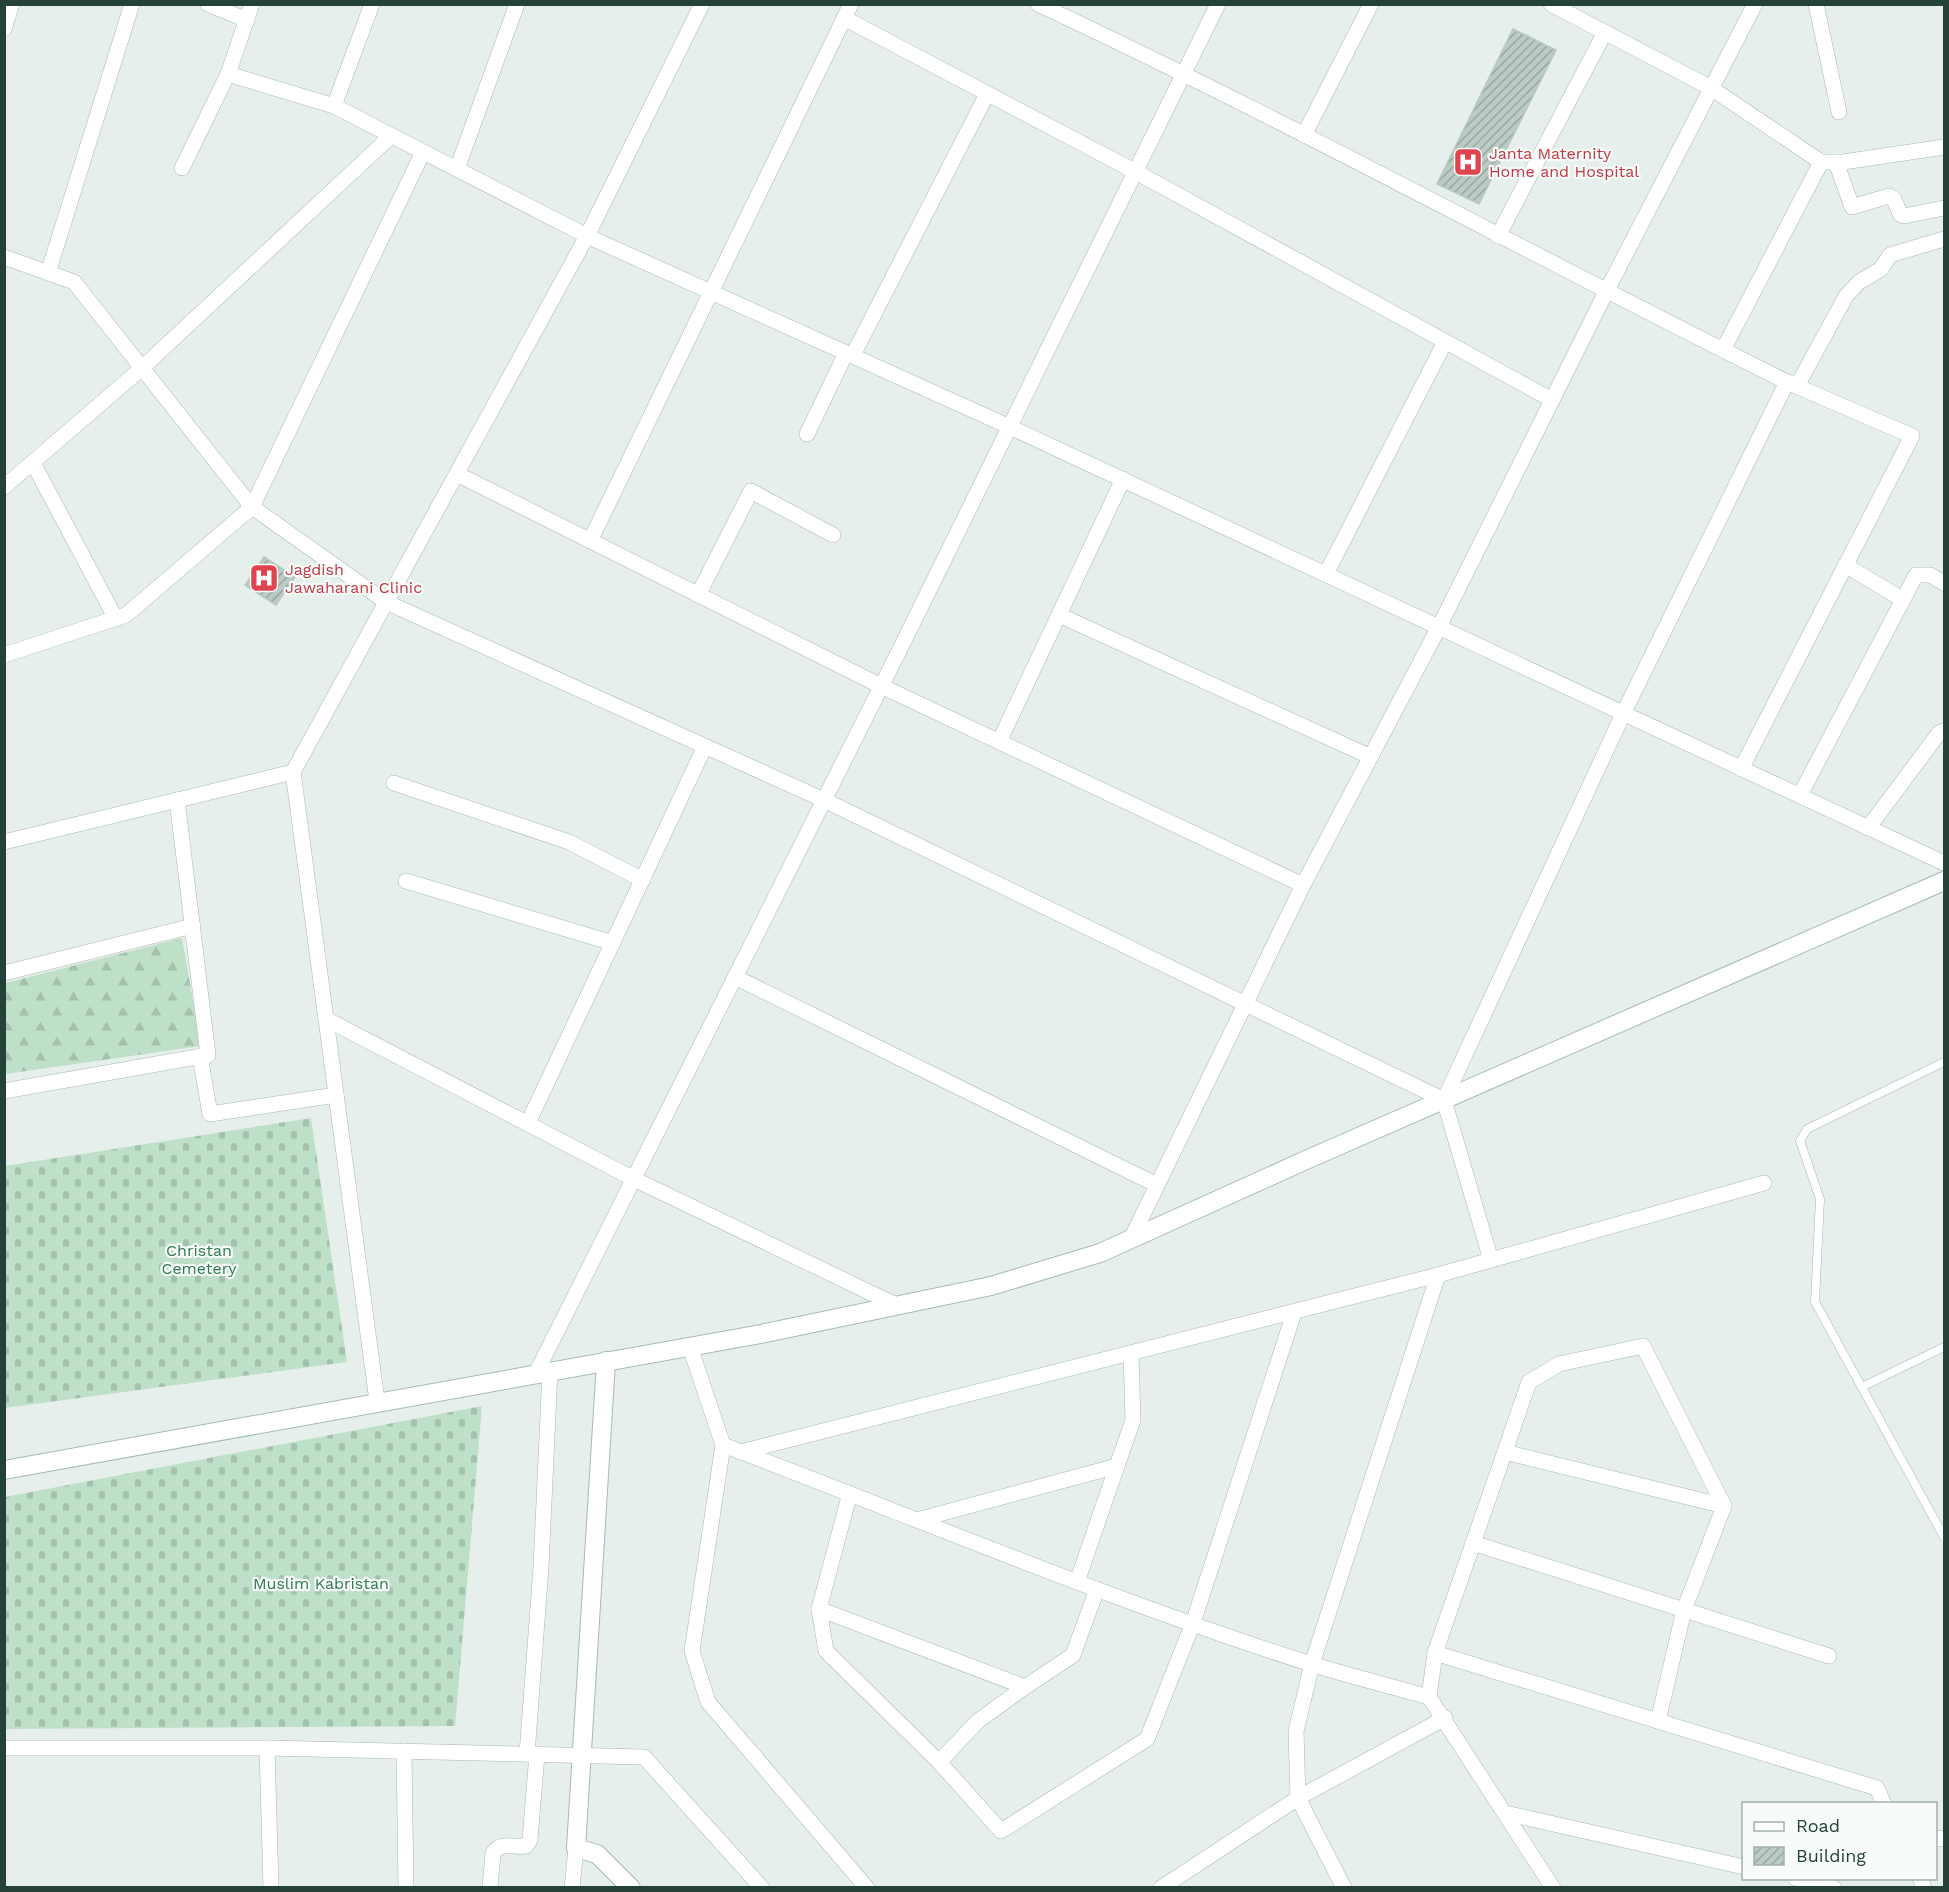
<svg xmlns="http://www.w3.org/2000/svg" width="1949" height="1892" font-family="'Work Sans',sans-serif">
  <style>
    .forest { fill: url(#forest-firs) }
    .cemetery { fill: url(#cemetery-stones) }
    .building { fill: url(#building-hatch); stroke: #b8c9c2; stroke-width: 1.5 }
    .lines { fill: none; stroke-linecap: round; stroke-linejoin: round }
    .lane-casing { stroke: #a8b8b2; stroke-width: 9 }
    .street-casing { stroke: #a8b8b2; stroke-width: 16 }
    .secondary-casing { stroke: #a4bbb3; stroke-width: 20 }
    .lane { stroke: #fff; stroke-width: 8 }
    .street { stroke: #fff; stroke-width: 15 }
    .secondary { stroke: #fff; stroke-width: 18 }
    .labels { text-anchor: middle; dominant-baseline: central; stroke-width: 4.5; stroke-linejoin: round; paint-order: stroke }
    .health-label { font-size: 16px; fill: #be3a42; stroke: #f7fbf9; text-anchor: start }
    .park-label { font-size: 16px; fill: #2d7a4b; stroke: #f7fbf9 }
  </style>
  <defs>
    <pattern id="forest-firs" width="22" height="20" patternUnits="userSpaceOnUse" patternTransform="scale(1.5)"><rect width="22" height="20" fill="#bfe0c8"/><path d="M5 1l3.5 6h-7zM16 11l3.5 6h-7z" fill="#a4c1ad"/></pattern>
    <pattern id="cemetery-stones" width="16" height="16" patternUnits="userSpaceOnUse" patternTransform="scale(1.5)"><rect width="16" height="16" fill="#bfe0c8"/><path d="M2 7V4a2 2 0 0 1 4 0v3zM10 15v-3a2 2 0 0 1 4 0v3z" fill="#a4c1ad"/></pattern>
    <pattern id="building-hatch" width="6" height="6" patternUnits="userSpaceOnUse" patternTransform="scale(1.5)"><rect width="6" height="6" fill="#bbcac4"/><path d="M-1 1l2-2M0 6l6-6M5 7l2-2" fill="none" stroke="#98a6a0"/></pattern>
  </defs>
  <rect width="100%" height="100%" fill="#e6efeb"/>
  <!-- forest -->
  <polygon class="forest" points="182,938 201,1046 5,1074 5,983"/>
  <!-- cemetery -->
  <g class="cemetery">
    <polygon points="311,1118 347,1362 5,1408 5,1166"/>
    <polygon points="482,1406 455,1726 5,1729 5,1497"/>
  </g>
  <!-- building -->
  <g class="building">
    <polygon points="1513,29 1556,50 1479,204 1437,184"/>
    <polygon points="264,557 295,577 276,605 245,585"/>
  </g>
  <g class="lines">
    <!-- lane casing -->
    <g class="lane-casing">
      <g id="lane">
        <polyline points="1944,1062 1807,1129 1800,1141 1820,1199 1815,1302 1944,1537"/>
        <polyline points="1862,1387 1944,1347"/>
      </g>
    </g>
    <!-- street casing -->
    <g class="street-casing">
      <g id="street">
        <polyline points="208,4 247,20"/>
        <polyline points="372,4 334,106 587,236 1010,427 1944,863"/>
        <path d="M1038 4C1292 123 1537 258 1787 382L1623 714 1444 1100 1491 1260"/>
        <polyline points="1551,4 1711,88 1821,162 1843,162 1944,147"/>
        <polyline points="1816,4 1839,112"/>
        <polyline points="844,18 1136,172 1552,400"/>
        <polyline points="4,29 12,4"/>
        <polyline points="228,74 334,106"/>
        <polyline points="1304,135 1371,4"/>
        <polyline points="1836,162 1852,207 1889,196 1894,199 1900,214 1904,216 1944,208"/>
        <polyline points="182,168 228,74 252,4"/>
        <polyline points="457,169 517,4"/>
        <polyline points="1498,236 1605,32"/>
        <polyline points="4,257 74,282 252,507 386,602 824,800 1444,1100"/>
        <polyline points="48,273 132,4"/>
        <polyline points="1723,350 1821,162"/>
        <polyline points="853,355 987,94"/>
        <polyline points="1797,386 1846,296 1859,282 1881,269 1890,255 1944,239"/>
        <polyline points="807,434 846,353"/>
        <polyline points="33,463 116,619"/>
        <polyline points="457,474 881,686 1303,885 1439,627 1606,292 1755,4"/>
        <polyline points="4,487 142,368 391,136"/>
        <polyline points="590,541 851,4"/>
        <polyline points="1845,565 1902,599"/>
        <polyline points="1326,574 1445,342"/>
        <polyline points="698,595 751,491 833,535"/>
        <polyline points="1059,615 1371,757"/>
        <polyline points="4,655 126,615 252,507 423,152"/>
        <polyline points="999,742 1123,479"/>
        <polyline points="1741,769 1912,436 1787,382"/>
        <polyline points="394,783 569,842 643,880"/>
        <polyline points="1800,795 1916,575 1930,575 1944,583"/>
        <polyline points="1868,828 1939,733 1944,731"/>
        <polyline points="4,842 293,772"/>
        <polyline points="406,881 613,943"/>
        <polyline points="4,973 193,926"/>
        <polyline points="735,977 1157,1185"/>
        <polyline points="326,1019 634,1179 898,1306"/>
        <polyline points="200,1056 210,1114 336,1095"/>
        <polyline points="4,1091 208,1055 177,800"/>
        <polyline points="528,1123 705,746"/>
        <polyline points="1131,1239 1303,885"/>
        <polyline points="690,1347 723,1445 692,1651 708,1702 867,1888"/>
        <polyline points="536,1373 903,643 1218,4"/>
        <polyline points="377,1401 293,772 587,236 702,4"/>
        <path d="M723 1445C919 1519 1112 1601 1311 1664 1350 1676 1390 1686 1429 1697L1553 1888"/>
        <polyline points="740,1452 1438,1275 1764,1183"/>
        <polyline points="1505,1452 1724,1506"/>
        <polyline points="1117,1466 1133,1420 1131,1353"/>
        <polyline points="850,1493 819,1609 826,1651 939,1762 1001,1831 1147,1739 1193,1623 1294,1313"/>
        <polyline points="917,1520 1117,1466 1077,1582"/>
        <polyline points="1473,1543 1829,1656"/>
        <polyline points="819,1609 1025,1687 1073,1655 1097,1589"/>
        <polyline points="1435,1653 1877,1788 1884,1804"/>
        <polyline points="1429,1697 1435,1653 1529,1382 1559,1364 1643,1346 1724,1506 1684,1610 1658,1721"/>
        <polyline points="4,1748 267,1748 271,1888"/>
        <polyline points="267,1748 644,1757 762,1888"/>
        <polyline points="404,1751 406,1888"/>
        <polyline points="527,1754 541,1567 550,1371"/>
        <polyline points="939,1762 978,1721 1025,1687"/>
        <polyline points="1505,1813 1744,1867"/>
        <polyline points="1936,1838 1944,1839"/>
        <polyline points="1795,1878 1834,1888"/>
        <polyline points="1920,1878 1924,1888"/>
        <path d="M490 1888 493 1853C501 1841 514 1848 526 1846L530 1840 537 1754"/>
        <polyline points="572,1888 576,1848"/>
        <polyline points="1161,1888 1298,1798 1445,1718"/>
        <polyline points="1344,1888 1298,1798 1296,1731 1312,1664 1438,1275"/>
      </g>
    </g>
    <!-- secondary casing -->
    <g class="secondary-casing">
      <g id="secondary">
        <polyline points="606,1361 576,1848 597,1854 631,1888"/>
        <polyline points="4,1470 761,1334 991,1286 1100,1253 1306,1160 1944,881"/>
      </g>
    </g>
    <!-- lane -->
    <use href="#lane" class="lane"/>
    <!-- street -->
    <use href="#street" class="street"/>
    <!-- secondary -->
    <use href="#secondary" class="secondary"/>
  </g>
  <!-- icons -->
  <defs>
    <g id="hospital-square" transform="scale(1.5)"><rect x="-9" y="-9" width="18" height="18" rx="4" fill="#e0444e" stroke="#f7fbf9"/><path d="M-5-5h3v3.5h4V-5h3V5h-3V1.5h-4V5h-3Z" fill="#fff"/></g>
  </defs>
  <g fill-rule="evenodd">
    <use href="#hospital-square" x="1468" y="162"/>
    <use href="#hospital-square" x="264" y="578"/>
  </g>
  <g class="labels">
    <!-- health labels -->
    <g class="health-label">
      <text x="1489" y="153">Janta Maternity<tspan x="1489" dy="18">Home and Hospital</tspan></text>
      <text x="285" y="569">Jagdish<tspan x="285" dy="18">Jawaharani Clinic</tspan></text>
    </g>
    <!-- park labels -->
    <g class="park-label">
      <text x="199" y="1250">Christan<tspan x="199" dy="18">Cemetery</tspan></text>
      <text x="321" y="1583">Muslim Kabristan</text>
    </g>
  </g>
  <!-- border -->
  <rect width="1949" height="1892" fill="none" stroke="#24423a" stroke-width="12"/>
  <!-- legend -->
  <rect x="1742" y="1802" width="195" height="78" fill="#f7fbf9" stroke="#a3b1ad" stroke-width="1.5"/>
  <rect x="1754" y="1822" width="30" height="9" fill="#ffffff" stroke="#a3b1ad" stroke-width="1.5"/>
  <text x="1796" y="1832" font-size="18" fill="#24423a">Road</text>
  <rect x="1754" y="1847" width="30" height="18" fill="url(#building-hatch)" stroke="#a3b1ad" stroke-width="1.5"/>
  <text x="1796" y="1862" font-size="18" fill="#24423a">Building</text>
</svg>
